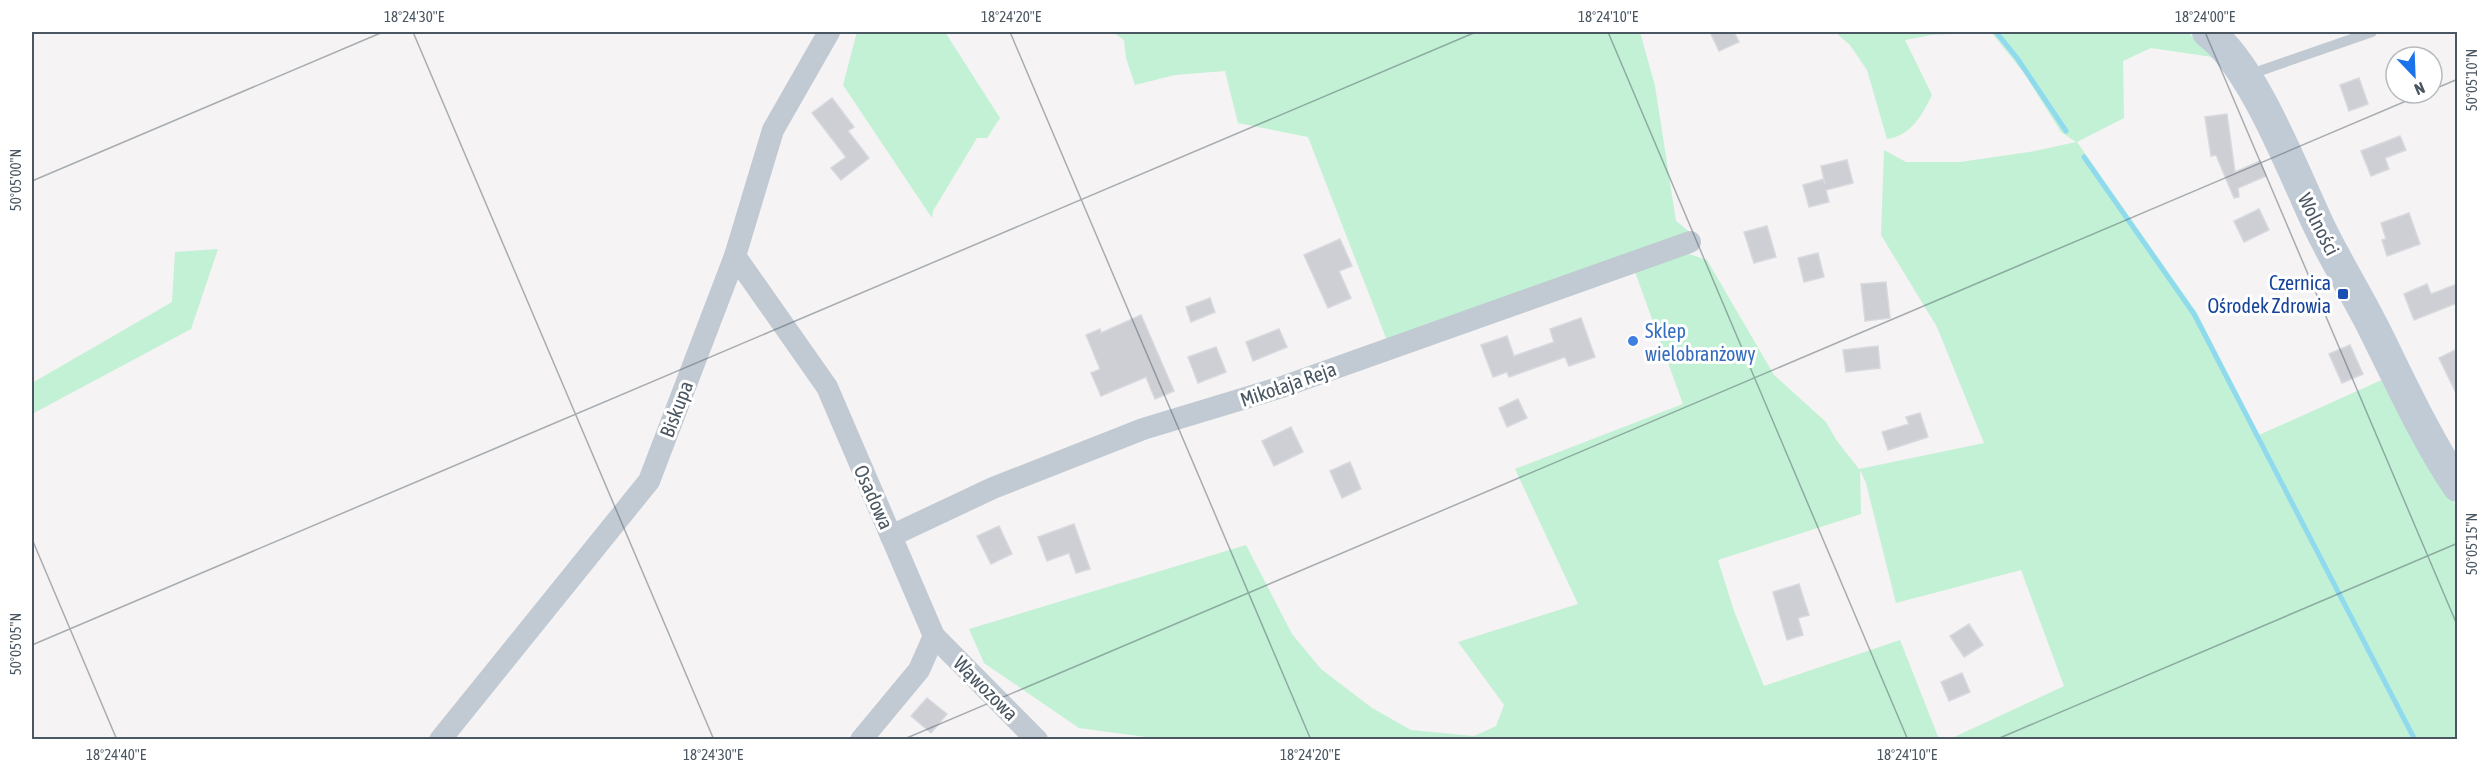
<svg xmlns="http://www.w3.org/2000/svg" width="2489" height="771" font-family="'Asap Condensed',sans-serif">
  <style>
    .green { fill: #c3f1d5 }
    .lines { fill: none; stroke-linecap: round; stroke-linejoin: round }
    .stream { stroke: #90daee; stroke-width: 5 }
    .building { fill: #cdcfd5; stroke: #d7d9de; stroke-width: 1.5 }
    .lane { stroke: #c1cad2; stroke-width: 10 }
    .street { stroke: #c1cad2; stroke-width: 22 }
    .secondary { stroke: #c1cbd6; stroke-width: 32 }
    .ticks { fill: none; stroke: #4a5661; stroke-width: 1.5; stroke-opacity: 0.45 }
    .transit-dot { fill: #1a4fb4; stroke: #fff; stroke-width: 2 }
    .shop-dot { fill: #3f7fe0; stroke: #fff; stroke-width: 2 }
    .labels { text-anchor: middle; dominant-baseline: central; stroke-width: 6; stroke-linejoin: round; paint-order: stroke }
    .street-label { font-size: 20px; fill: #4a5661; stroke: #fff }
    .transit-label { font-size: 20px; fill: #164399; stroke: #fff; text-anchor: end }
    .shop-label { font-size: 20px; fill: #366cbe; stroke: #fff; text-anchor: start }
    .neatline { fill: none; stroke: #4a5661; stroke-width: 2 }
    .ticks-label { font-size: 15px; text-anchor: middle; fill: #4a5661 }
  </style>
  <rect width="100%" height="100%" fill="#f5f3f3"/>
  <!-- green -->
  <g class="green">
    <polygon points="857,32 945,32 1000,118 987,138 977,138 933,211 932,218 843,85"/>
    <polygon points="1113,32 1640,32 1655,86 1676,221 1691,233 1388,343 1308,137 1238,123 1225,71 1175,75 1135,85 1126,58 1124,40"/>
    <path d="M1835 32H1987L1932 35 1905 40 1932 95C1922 115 1911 136 1887 139L1867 70 1850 45Z"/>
    <polygon points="1991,32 2187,32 2219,58 2151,48 2123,61 2124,118 2077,142 2197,313 2259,435 2386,378 2441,487 2457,506 2457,739 1950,739 2064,686 2021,570 1896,603 1866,483 1860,470 1861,514 1718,560 1734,611 1764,686 1900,640 1939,739 1161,739 1079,728 984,663 969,629 1246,545 1292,634 1321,669 1372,708 1411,730 1474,736 1496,726 1504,705 1458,642 1578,604 1515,469 1683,404 1635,272 1683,252 1707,260 1774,375 1826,422 1837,441 1859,469 1984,443 1937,327 1881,235 1884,150 1906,162 1960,162 2035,151 2076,142 2061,132 2024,73"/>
    <polygon points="218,249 191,329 32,414 32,383 172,302 175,252"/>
  </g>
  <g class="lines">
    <!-- stream -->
    <g class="stream">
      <polyline points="1996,32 2017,58 2066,131"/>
      <polyline points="2084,157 2194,314 2415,740"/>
    </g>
  </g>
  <!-- building -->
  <g class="building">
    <polygon points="1710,32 1734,32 1739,42 1719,51"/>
    <polygon points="2359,78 2368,104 2349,111 2340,85"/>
    <polygon points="832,98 854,127 848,131 869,158 841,180 831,168 846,157 812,113"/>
    <polygon points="2227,114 2235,172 2260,161 2266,176 2238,188 2239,197 2234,198 2216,155 2211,156 2205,117"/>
    <polygon points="2400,136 2406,150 2385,158 2389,169 2371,176 2361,151"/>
    <polygon points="1847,160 1853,183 1826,190 1829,202 1809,207 1803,185 1824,179 1825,184 1821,166"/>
    <polygon points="2259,209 2269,230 2244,242 2234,221"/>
    <polygon points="2409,213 2420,244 2387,256 2382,240 2386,239 2381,223"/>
    <polygon points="1767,226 1776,257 1754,263 1744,232"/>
    <polygon points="1340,239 1352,266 1339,271 1351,298 1328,308 1304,255"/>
    <polygon points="1818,253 1824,277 1804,282 1798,258"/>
    <polygon points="1886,282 1890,318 1865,321 1861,284"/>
    <polygon points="2427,284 2431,294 2457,284 2457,303 2414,320 2404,294"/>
    <polygon points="1210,298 1215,312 1191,322 1186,307"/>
    <polygon points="1141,315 1174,391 1155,399 1146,377 1101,396 1091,373 1100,369 1086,335 1100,329 1101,333"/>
    <polygon points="1581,318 1595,357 1569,366 1565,357 1509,377 1507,372 1493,377 1481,345 1507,336 1514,356 1554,342 1550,329"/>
    <polygon points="1279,329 1287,347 1253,361 1246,342"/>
    <polygon points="2350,345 2363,374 2342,383 2329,354"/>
    <polygon points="1878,346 1880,368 1846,372 1843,350"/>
    <polygon points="1216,347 1226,372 1198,383 1188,357"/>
    <polygon points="2457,349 2457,395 2439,358"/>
    <polygon points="1518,399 1527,418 1507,427 1499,408"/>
    <polygon points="1920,413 1928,437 1888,450 1882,432 1909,424 1906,417"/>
    <polygon points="1291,427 1303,452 1274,466 1262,441"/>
    <polygon points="1350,462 1361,489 1342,498 1330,471"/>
    <polygon points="1074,524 1090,569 1076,573 1069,553 1047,561 1038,537"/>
    <polygon points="999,526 1012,554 991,564 977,536"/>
    <polygon points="1799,584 1809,615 1798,618 1803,635 1787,640 1773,592"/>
    <polygon points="1969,624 1983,645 1964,657 1950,636"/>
    <polygon points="1962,673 1970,692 1949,701 1941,682"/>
    <polygon points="927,698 947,714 931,733 911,716"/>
  </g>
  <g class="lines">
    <!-- lane -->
    <polyline class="lane" points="2248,75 2372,32"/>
    <!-- street -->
    <g class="street">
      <polyline points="735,256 827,387 934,636 919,670 861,740"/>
      <polyline points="891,536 993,488 1143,429 1282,387 1690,242"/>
      <polyline points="934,636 1037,740"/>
      <polyline points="440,740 649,481 735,256 773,130 829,32"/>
    </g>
    <!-- secondary -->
    <path class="secondary" d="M2208 32C2253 65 2293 171 2318 224 2335 260 2356 293 2374 329 2400 381 2425 437 2458 486"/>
  </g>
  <!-- ticks -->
  <path class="ticks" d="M413 32 714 740M1010 32 1311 740M1608 32 1908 740M2205 32 2458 627M2432 90 2458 79M32 181 383 32M32 539 117 740M32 645 1476 32M902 740 2425 93M1995 740 2458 543"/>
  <!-- markers -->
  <rect class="transit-dot" x="2337" y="288" width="12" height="12" rx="3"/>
  <circle class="shop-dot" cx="1633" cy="341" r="6"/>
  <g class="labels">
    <!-- street labels -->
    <g class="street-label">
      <text transform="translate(2319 224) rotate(63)">Wolności</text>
      <text transform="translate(1288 384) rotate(-19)">Mikołaja Reja</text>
      <text transform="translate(676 409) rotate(-69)">Biskupa</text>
      <text transform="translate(874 497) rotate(66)">Osadowa</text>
      <text transform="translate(986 688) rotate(45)">Wąwozowa</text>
    </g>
    <!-- transit labels -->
    <g class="transit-label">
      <text x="2331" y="282">Czernica<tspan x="2331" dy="23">Ośrodek Zdrowia</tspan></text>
    </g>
    <!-- shop labels -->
    <g class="shop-label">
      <text x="1645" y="330">Sklep<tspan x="1645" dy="23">wielobranżowy</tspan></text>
    </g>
  </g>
  <!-- border -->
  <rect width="2489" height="771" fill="none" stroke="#ffffff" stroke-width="66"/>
  <!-- north arrow -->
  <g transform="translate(2414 75) rotate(157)"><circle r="28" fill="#ffffff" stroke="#b7bbc0" stroke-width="1.5"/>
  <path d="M0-4.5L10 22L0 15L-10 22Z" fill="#1a73e8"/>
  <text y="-9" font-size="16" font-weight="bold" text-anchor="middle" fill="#4a5661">N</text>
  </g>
  <rect x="33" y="33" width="2423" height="705" class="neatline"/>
  <g class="ticks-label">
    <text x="414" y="22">18°24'30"E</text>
    <text x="1011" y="22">18°24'20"E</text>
    <text x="1608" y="22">18°24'10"E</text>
    <text x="2205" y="22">18°24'00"E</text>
    <text transform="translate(2472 80) rotate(-90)" y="5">50°05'10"N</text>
    <text transform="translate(16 180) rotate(-90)" y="5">50°05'00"N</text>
    <text transform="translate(2472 544) rotate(-90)" y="5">50°05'15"N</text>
    <text transform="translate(16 644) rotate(-90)" y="5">50°05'05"N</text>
    <text x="116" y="760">18°24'40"E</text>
    <text x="713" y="760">18°24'30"E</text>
    <text x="1310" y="760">18°24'20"E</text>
    <text x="1907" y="760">18°24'10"E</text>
  </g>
</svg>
